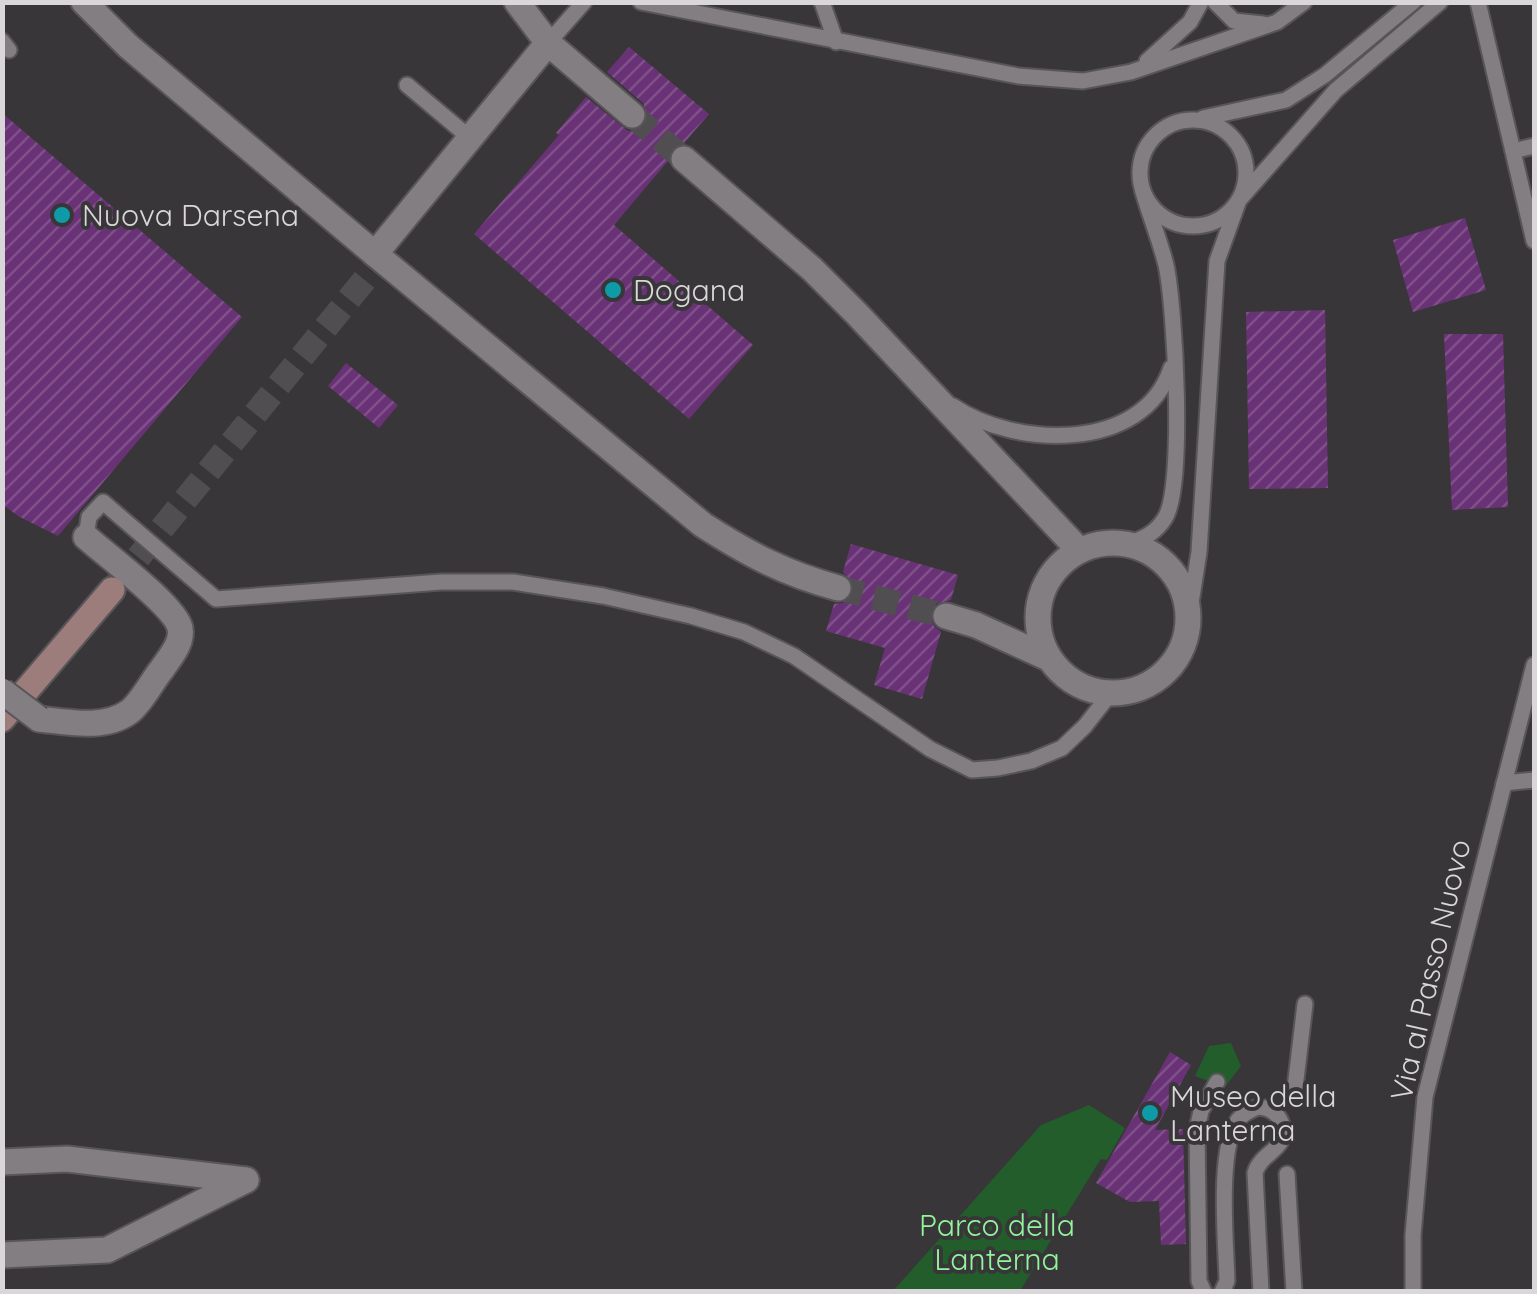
<svg xmlns="http://www.w3.org/2000/svg" width="1537" height="1294" font-family="Quicksand,sans-serif">
  <style>
    .green { fill: #225d2b }
    .building { fill: url(#building-hatch) }
    .lines { fill: none; stroke-linecap: round; stroke-linejoin: round }
    .minor-tunnel { stroke: #514e51; stroke-width: 25; stroke-dasharray: 25 12; stroke-linecap: butt }
    .secondary-tunnel { stroke: #514e51; stroke-width: 25; stroke-dasharray: 25 12; stroke-linecap: butt }
    .service-casing { stroke: #585558; stroke-width: 19 }
    .minor-casing { stroke: #585558; stroke-width: 29 }
    .secondary-casing { stroke: #585558; stroke-width: 29 }
    .service { stroke: #827e82; stroke-width: 15 }
    .minor { stroke: #827e82; stroke-width: 25 }
    .secondary { stroke: #9d7d7c; stroke-width: 25 }
    .minor-bridge-casing { stroke: #585558; stroke-width: 29; stroke-linecap: butt }
    .minor-bridge { stroke: #827e82; stroke-width: 25 }
    .culture-dot { fill: #0f9aa8; stroke: #393639; stroke-width: 4 }
    .labels { text-anchor: middle; dominant-baseline: central; stroke-width: 8; stroke-linejoin: round; paint-order: stroke }
    .poi-label { font-size: 30px; fill: #d9d7d9; stroke: #393639; text-anchor: start }
    .street-label { font-size: 30px; fill: #d9d7d9; stroke: #393639 }
    .park-label { font-size: 30px; fill: #92f59c; stroke: #393639 }
  </style>
  <defs>
    <pattern id="building-hatch" width="6" height="6" patternUnits="userSpaceOnUse" patternTransform="scale(2.5)"><rect width="6" height="6" fill="#6a3276"/><path d="M-1 1l2-2M0 6l6-6M5 7l2-2" fill="none" stroke="#7f4f89"/></pattern>
  </defs>
  <rect width="100%" height="100%" fill="#393639"/>
  <!-- green -->
  <g class="green">
    <polygon points="1231,1043 1241,1066 1225,1087 1195,1076 1209,1046"/>
    <polygon points="1089,1105 1125,1128 1107,1160 1101,1159 1097,1165 1020,1291 893,1291 1041,1125"/>
  </g>
  <!-- building -->
  <g class="building">
    <polygon points="629,47 709,114 684,143 672,148 668,161 614,225 753,345 689,419 474,234 559,135 556,133 586,97 628,131 636,131 645,125 648,117 643,103 607,72"/>
    <polygon points="2,113 242,317 58,536 18,516 2,504"/>
    <polygon points="1465,218 1486,290 1413,312 1393,240"/>
    <polygon points="1325,310 1328,488 1249,489 1246,312"/>
    <polygon points="1444,334 1503,334 1508,507 1452,510"/>
    <polygon points="346,363 398,405 379,428 328,386"/>
    <polygon points="851,544 958,575 951,600 936,604 930,612 934,626 941,632 922,699 874,685 885,648 826,631 834,604 843,603 853,594 853,583 843,572"/>
    <polygon points="1170,1052 1191,1065 1155,1130 1183,1129 1186,1244 1161,1245 1159,1201 1130,1202 1096,1183"/>
  </g>
  <g class="lines">
    <!-- minor-tunnel -->
    <g class="minor-tunnel">
      <polyline points="632,115 684,159"/>
      <polyline points="838,588 946,616"/>
    </g>
    <!-- secondary-tunnel -->
    <polyline class="secondary-tunnel" points="115,586 393,245"/>
    <!-- service casing -->
    <g class="service-casing">
      <g id="service">
        <polyline points="641,2 1018,76 1083,81 1131,72 1277,22 1304,2"/>
        <polyline points="822,2 836,42"/>
        <polyline points="1215,2 1234,21 1263,24"/>
        <polyline points="1478,2 1534,241"/>
        <polyline points="2,41 9,50"/>
        <polyline points="548,43 584,2"/>
        <polyline points="1147,61 1190,22 1201,2"/>
        <polyline points="407,85 470,138"/>
        <polyline points="1203,118 1286,100 1325,75 1413,2"/>
        <circle cx="1193" cy="173" r="53"/>
        <polyline points="1513,151 1534,146"/>
        <path d="M953 406C1015 448 1143 453 1171 368"/>
        <polyline points="86,537 89,517 103,502 216,599 441,582 513,582 603,596 691,616 744,632 794,656 930,749 972,770 998,768 1031,761 1062,748 1085,726 1110,694"/>
        <path d="M1129 544C1144 538 1156 533 1165 518 1185 487 1175 306 1166 265 1160 241 1150 216 1143 192"/>
        <polyline points="1189,616 1199,552 1217,261 1239,200 1336,90 1440,2"/>
        <polyline points="1504,783 1534,780"/>
        <polyline points="1295,1088 1305,1004"/>
        <polyline points="1287,1174 1294,1292"/>
        <polyline points="1204,1292 1199,1281 1197,1130 1201,1111 1217,1082"/>
        <path d="M1222 1292 1227 1281C1226 1244 1217 1149 1238 1120 1244 1113 1250 1110 1258 1107 1275 1108 1282 1118 1284 1134 1279 1152 1260 1155 1255 1173L1261 1292"/>
        <polyline points="1413,1292 1413,1235 1425,1097 1534,665"/>
      </g>
    </g>
    <!-- minor casing -->
    <g class="minor-casing">
      <g id="minor">
        <path d="M84 2 128 46 375 254 703 525C750 555 784 573 838 588"/>
        <polyline points="517,2 548,43 632,115"/>
        <polyline points="684,159 812,269 857,314 1079,550"/>
        <polyline points="375,254 548,43"/>
        <circle cx="1113" cy="618" r="75"/>
        <polyline points="946,616 976,625 1048,658"/>
        <path d="M39 719C67 722 104 730 129 712 142 702 152 681 162 669 170 657 183 643 180 628 175 606 106 555 86 537"/>
        <polyline points="2,1162 67,1159 246,1180"/>
        <polyline points="2,1255 107,1250 246,1180"/>
      </g>
    </g>
    <!-- secondary casing -->
    <g class="secondary-casing">
      <polyline id="secondary" points="2,719 112,590"/>
    </g>
    <!-- service -->
    <use href="#service" class="service"/>
    <!-- minor -->
    <use href="#minor" class="minor"/>
    <!-- secondary -->
    <use href="#secondary" class="secondary"/>
    <!-- minor-bridge casing -->
    <g class="minor-bridge-casing">
      <polyline id="minor-bridge" points="2,691 39,719"/>
    </g>
    <!-- minor-bridge -->
    <use href="#minor-bridge" class="minor-bridge"/>
  </g>
  <!-- markers -->
  <g class="culture-dot">
    <circle cx="62" cy="215" r="10"/>
    <circle cx="613" cy="290" r="10"/>
    <circle cx="1150" cy="1113" r="10"/>
  </g>
  <g class="labels">
    <!-- poi labels -->
    <g class="poi-label">
      <text x="82" y="215">Nuova Darsena</text>
      <text x="633" y="290">Dogana</text>
      <text x="1170" y="1096">Museo della<tspan x="1170" dy="34">Lanterna</tspan></text>
    </g>
    <!-- street labels -->
    <g class="street-label">
      <text transform="translate(1430 970) rotate(-77)">Via al Passo Nuovo</text>
    </g>
    <!-- park labels -->
    <g class="park-label">
      <text x="997" y="1225">Parco della<tspan x="997" dy="34">Lanterna</tspan></text>
    </g>
  </g>
  <!-- border -->
  <rect width="1537" height="1294" fill="none" stroke="#d9d7d9" stroke-width="10"/>
</svg>
